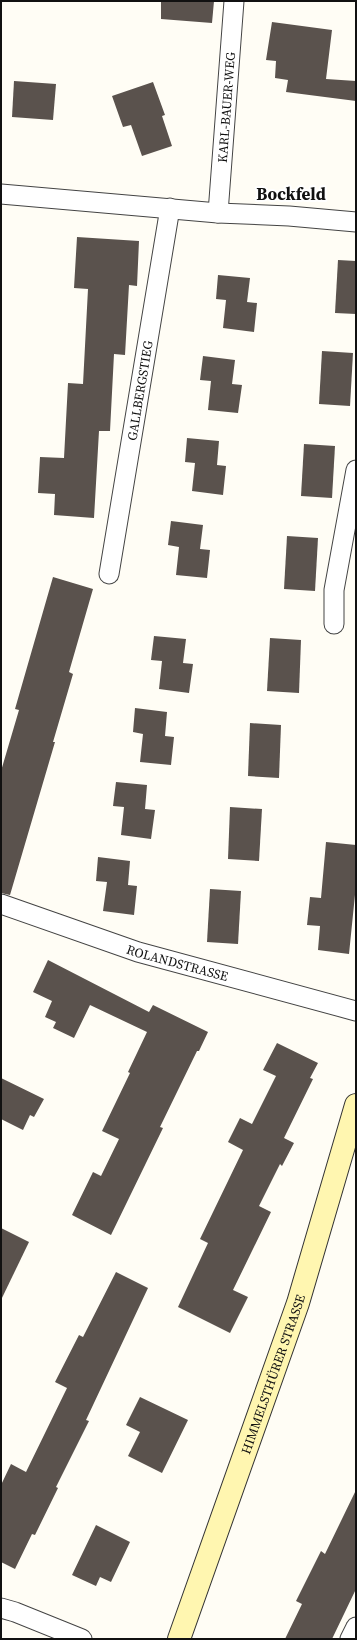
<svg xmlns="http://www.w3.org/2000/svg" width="357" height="1640" font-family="'Source Serif 4',serif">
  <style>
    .building { fill: #5a524d }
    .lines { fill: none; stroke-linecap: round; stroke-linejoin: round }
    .street-casing { stroke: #444; stroke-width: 21 }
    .secondary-casing { stroke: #333; stroke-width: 24 }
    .street { stroke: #fff; stroke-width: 19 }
    .secondary { stroke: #fff6b0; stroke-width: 22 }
    .labels { text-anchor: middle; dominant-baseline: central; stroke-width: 4; stroke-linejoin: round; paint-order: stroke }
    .street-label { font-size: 13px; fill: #111; stroke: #fff }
    .district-label { font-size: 17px; font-weight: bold; fill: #111; stroke: #fff }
  </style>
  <rect width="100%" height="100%" fill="#fffdf5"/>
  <!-- building -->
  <g class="building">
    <polygon points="161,1 214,1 212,23 161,19"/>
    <polygon points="272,22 332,30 326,79 356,81 356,101 286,92 288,80 275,78 276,61 266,60"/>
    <polygon points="14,81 56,84 53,120 12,117"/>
    <polygon points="153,82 165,115 162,116 172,146 142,156 131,125 123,127 112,96"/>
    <polygon points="77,237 139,241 137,286 129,285 125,355 114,354 110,431 99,431 94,518 54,515 55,494 38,493 40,457 64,458 68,383 83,384 88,289 74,288"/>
    <polygon points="338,260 356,261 356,314 335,313"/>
    <polygon points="218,275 250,278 247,302 257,303 254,332 223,328 226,300 216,299"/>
    <polygon points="322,351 353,353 350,406 319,404"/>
    <polygon points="203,356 235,360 232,384 242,385 238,413 208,410 211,381 200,380"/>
    <polygon points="187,438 219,441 217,465 226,466 223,495 192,491 195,463 185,462"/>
    <polygon points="304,444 335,446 332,498 301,496"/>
    <polygon points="171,521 203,525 200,549 210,550 207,578 176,575 179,547 168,545"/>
    <polygon points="287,536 318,538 315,591 284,589"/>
    <polygon points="53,577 93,589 69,672 73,674 53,742 55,742 10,895 1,893 1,771 19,710 15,709"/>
    <polygon points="154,636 186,639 183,663 193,664 189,693 159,689 162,661 151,660"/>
    <polygon points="270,638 301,640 299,693 267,691"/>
    <polygon points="135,708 167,712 165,736 174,737 171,765 140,762 143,734 133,732"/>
    <polygon points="250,723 281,725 279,778 248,776"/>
    <polygon points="116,782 147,785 145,809 155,810 151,839 121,835 124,807 113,806"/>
    <polygon points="230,807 262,809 259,861 228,859"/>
    <polygon points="326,842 356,845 356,885 349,954 318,950 320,926 307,925 310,897 321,898"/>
    <polygon points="98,857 130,861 128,885 137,886 134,915 103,911 107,882 96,881"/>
    <polygon points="210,889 241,891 238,944 207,942"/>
    <polygon points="48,960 149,1012 153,1005 208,1032 199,1051 197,1051 160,1127 163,1128 111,1235 72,1215 93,1172 101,1176 119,1139 102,1131 130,1073 128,1072 147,1032 90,1005 74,1038 53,1028 56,1022 45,1017 52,1001 33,992"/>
    <polygon points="277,1043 318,1063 310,1078 313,1079 284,1138 294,1143 282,1166 280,1164 259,1206 271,1212 233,1290 248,1297 230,1333 178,1307 208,1243 200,1239 243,1150 228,1142 240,1118 252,1124 276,1076 263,1070"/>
    <polygon points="1,1078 44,1099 34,1117 30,1115 23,1130 1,1119"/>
    <polygon points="1,1228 29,1242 1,1300"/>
    <polygon points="116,1272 148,1288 86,1420 89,1421 56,1487 58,1488 35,1535 32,1534 15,1569 1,1562 1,1485 11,1464 26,1472 67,1388 55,1382 79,1335 83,1337"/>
    <polygon points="140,1397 188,1420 162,1473 128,1456 140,1432 126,1425"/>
    <polygon points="356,1490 356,1589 332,1639 285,1639 302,1604 296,1601 321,1551 325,1554"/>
    <polygon points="96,1525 130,1542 111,1582 100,1577 96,1586 72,1575"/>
  </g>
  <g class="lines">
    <!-- street casing -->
    <g class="street-casing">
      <g id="street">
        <polyline points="1,194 218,213 289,216 356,222"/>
        <path id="s1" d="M218 213 234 1"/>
        <path id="s2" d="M109 574 170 208"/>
        <polyline points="334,624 334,590 356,470"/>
        <path id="s3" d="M1 904 138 952 356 1011"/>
        <polyline points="1,1608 15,1612 82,1639"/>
        <polyline points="350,1639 356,1627"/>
      </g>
    </g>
    <!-- secondary casing -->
    <g class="secondary-casing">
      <g id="secondary">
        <path id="s4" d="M179 1639 298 1303 356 1105"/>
      </g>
    </g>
    <!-- street -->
    <use href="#street" class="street"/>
    <!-- secondary -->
    <use href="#secondary" class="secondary"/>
  </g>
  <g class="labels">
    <!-- street labels -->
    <g class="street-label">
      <text stroke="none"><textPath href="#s1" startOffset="106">KARL-BAUER-WEG</textPath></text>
      <text stroke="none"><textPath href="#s2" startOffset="186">GALLBERGSTIEG</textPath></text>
      <text stroke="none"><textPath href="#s3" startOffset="186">ROLANDSTRASSE</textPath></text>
      <text stroke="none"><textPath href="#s4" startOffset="281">HIMMELSTHÜRER STRASSE</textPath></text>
    </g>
    <!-- district labels -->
    <g class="district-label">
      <text x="291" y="194">Bockfeld</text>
    </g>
  </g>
  <!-- border -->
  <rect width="357" height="1640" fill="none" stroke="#111111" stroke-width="4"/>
</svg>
